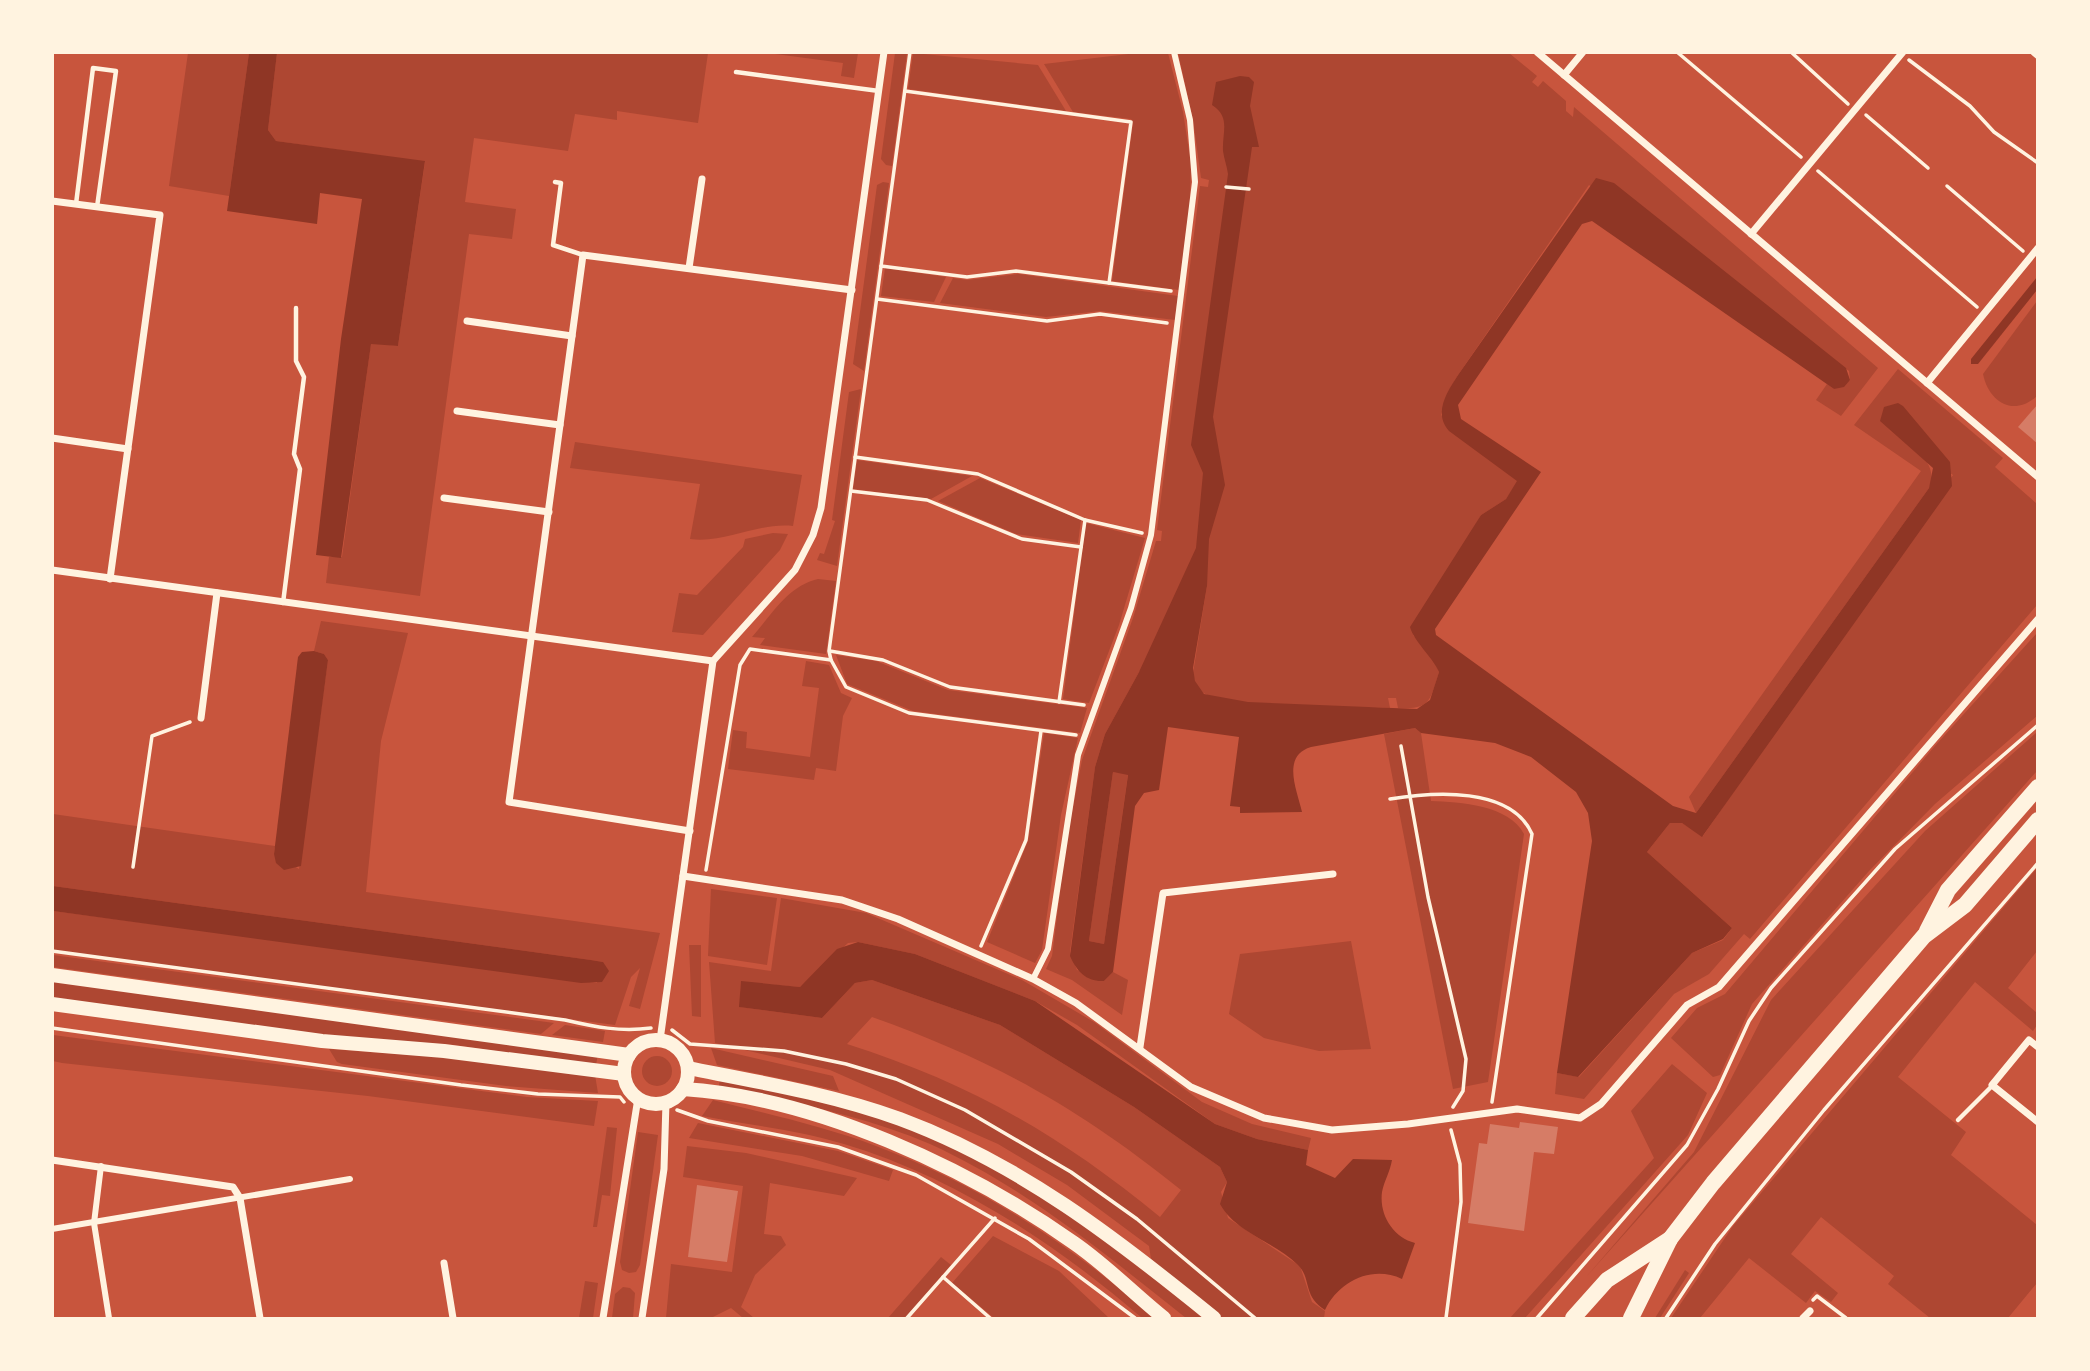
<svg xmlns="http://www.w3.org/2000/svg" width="2090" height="1371" font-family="'Public Sans',sans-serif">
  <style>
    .green { fill: #ae4732; fill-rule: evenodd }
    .water { fill: #8f3625; fill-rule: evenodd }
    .building { fill: #d67c66 }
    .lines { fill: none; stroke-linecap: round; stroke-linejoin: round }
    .path { stroke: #fff3e0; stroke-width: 3.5 }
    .service { stroke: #fff3e0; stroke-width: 4.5 }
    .pedestrian { stroke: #fff3e0; stroke-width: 6 }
    .minor { stroke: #fff3e0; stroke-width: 7 }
    .secondary { stroke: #fff3e0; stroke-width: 14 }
    .primary { stroke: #fff3e0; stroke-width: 16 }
  </style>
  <rect width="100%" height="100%" fill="#c8553d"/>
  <!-- green -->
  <g class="green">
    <polygon points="188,53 249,53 229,196 169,186"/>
    <polygon points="277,53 708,53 698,123 617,111 617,120 575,114 568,151 474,138 465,202 516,209 512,239 469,234 420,596 326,583 329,557 342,557 371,343 398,346 425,162 276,141 268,130"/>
    <polygon points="768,53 858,53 854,78 841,76 843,63"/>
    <polygon points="895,53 907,53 892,166 886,165 881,159"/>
    <polygon points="913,53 1038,65 1066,111 908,89"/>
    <polygon points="1137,53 1168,53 1183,112 1191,164 1190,199 1179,290 1112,281 1133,123 1131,119 1073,112 1044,64"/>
    <path d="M1178 53H1509L1537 76 1532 82 1538 87 1543 81 1566 101V111L1573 117 1574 107 1878 368 1841 416 1816 400 1827 384 1834 389 1850 380 1849 371 1589 185 1458 375 1448 392 1441 415 1518 481 1506 499 1481 515 1413 635 1431 654 1439 672C1430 700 1431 710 1398 708L1396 698H1388L1390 708C1356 707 1224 709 1202 692 1196 688 1194 679 1193 673L1207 586 1139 672 1105 734 1095 767 1070 952 1077 970 1104 981 1113 972 1128 980 1122 1015 1072 980 1046 969 1052 956 1066 844 1082 760 1133 618 1156 541H1161L1162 531 1157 530 1200 186 1208 187 1209 180 1201 178 1193 120Z"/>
    <polygon points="883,182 889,183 864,371 853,364 877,185"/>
    <polygon points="885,268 946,277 934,302 881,296"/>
    <polygon points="1019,274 1178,296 1175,320 1100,311 1046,317 940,303 953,278 967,280"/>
    <path d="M2037 301V396C2014 417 1989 403 1983 374Z"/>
    <path d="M1898 369 2003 458 1995 467 2037 504V605L1750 939 1744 934 1709 974 1674 994 1584 1099 1555 1094 1557 1073 1579 1077 1692 953 1723 940 1732 928 1647 852 1670 823H1682L1703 836 1953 475 1887 429C1907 444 1941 460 1929 488L1696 813 1689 797 1921 471 1854 425Z"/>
    <polygon points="861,389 837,566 817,560 820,553 824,554 835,521 832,520 849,392"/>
    <path d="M575 442 802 475 793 526C758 522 725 544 690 539L700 484 570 468Z"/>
    <polygon points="857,460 972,476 931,499 853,489"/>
    <polygon points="980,478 1081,520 1078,543 1016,534 938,501"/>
    <polygon points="1086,523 1145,538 1119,625 1089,703 1063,699"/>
    <polygon points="773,533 788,534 780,550 703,635 672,632 679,593 697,595 743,547 745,539"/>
    <path d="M818 579 836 581 826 654 760 645 765 638 752 637C773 613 788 586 818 579Z"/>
    <polygon points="321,621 408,633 381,741 366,892 660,933 640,1009 629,1006 640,968 631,977 615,1025 53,951 53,911 597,983 603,962 591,960 53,886 53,814 275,846 274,854 299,869 328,660 324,654 314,651"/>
    <polygon points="2037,633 2037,716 1935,804 1869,871 1752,1004 1720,1075 1713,1077 1671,1038 1697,1008 1725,994 1934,747"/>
    <polygon points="836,655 876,661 948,690 1087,708 1080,733 913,711 847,684"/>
    <polygon points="806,661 829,665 841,693 852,698 843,716 836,771 816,768 814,780 728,769 733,730 747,732 746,748 810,757 819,688 802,686"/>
    <path d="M1415 728 1421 733 1431 801C1460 802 1509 805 1524 834L1488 1082 1453 1089 1384 734Z"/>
    <polygon points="2037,732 2037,771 1587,1276 1694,1152 1771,1000 1925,831"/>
    <polygon points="1044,733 1078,738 1061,815 1042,950 1035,963 987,942 1028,841"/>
    <polygon points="1113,772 1128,774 1104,944 1089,941"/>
    <polygon points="2037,868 2037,951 2008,988 2037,1013 2037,1025 2033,1031 1975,982 1898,1077 1966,1132 1951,1155 2037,1225 2037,1283 2008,1318 1930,1318 1888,1284 1894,1276 1821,1217 1791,1254 1838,1293 1831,1302 1815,1291 1806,1303 1749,1258 1700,1318 1671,1318 1733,1226"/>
    <polygon points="711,889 777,898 767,965 708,956"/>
    <path d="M781 898 866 913 1022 980 1094 1022 1202 1102 1252 1124 1311 1138 1308 1150 1257 1139 1215 1124 1077 1025 1035 1001 915 954 858 942 848 943 800 987 741 982 740 1007 822 1018 855 983 872 980 1000 1025 1134 1107 1220 1167 1227 1182 1221 1192 1228 1218 1300 1266 1312 1302 1325 1311 1324 1318H1221L1151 1259 1149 1246 1067 1185 998 1144 830 1070 715 1043 709 962 771 971ZM872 1017C995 1061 1079 1108 1181 1190L1160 1217C1060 1135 970 1083 847 1044Z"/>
    <polygon points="1351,941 1371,1049 1319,1051 1264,1038 1229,1014 1240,954"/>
    <polygon points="689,945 701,945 701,1017 692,1016"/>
    <polygon points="53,955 554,1023 541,1034 53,967"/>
    <polygon points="53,980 598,1054 596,1065 454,1045 301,1034 53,998"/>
    <polygon points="565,1025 605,1031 603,1042 552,1035"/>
    <polygon points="53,1035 527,1097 598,1101 594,1126 368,1096 62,1063 53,1061"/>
    <polygon points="711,1048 833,1076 839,1091 717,1065"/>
    <polygon points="329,1049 483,1060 595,1075 598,1093 506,1086 342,1064 337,1062"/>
    <circle cx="657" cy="1071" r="15"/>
    <polygon points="1672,1064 1707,1093 1688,1135 1525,1318 1510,1318 1654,1158 1631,1111"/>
    <path d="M720 1077C791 1094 863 1108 930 1136 1032 1179 1119 1249 1204 1318H1186C1105 1254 1025 1187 930 1144 863 1115 790 1102 719 1086Z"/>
    <path d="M713 1100C767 1114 823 1126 876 1146 978 1184 1073 1246 1154 1318H1142C1055 1243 954 1177 844 1144 798 1130 749 1125 702 1116Z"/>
    <polygon points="698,1123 838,1151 893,1170 889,1181 802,1156 689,1138"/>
    <polygon points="607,1127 617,1128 610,1196 602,1195 597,1227 593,1227"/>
    <polygon points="638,1132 658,1135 640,1265 636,1272 629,1273 622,1270 620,1262"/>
    <polygon points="687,1146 746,1153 857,1178 844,1196 770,1183 764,1234 781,1236 786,1245 755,1275 741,1307 754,1318 743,1318 731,1308 711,1318 666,1318 671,1264 732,1272 743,1186 683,1177"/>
    <polygon points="993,1236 1059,1271 1109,1318 994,1318 952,1283"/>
    <polygon points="941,1257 951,1265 905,1318 888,1318"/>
    <polygon points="1685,1270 1689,1273 1660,1318 1655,1318"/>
    <polygon points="585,1281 598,1283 593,1318 579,1318"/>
    <polygon points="623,1287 630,1288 635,1293 633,1318 612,1318 615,1294"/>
  </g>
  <!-- water -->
  <g class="water">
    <polygon points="249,53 277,53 268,130 276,141 425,161 398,346 371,344 341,558 316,555 341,339 362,199 320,193 317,224 227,211"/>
    <path d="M1240 76 1249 77 1254 82 1250 106 1259 147H1252L1213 417 1225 485 1209 539 1207 586 1193 668 1195 681 1204 694 1248 702 1417 709 1430 700 1439 672C1432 656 1414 642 1410 627L1481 515 1506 499 1517 481 1449 431C1433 413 1447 392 1458 375L1596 178 1614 183 1846 368 1850 380 1844 387 1834 389 1592 221 1582 224 1458 405 1461 419 1541 472 1435 629 1436 635 1673 806 1696 813 1929 488 1933 468 1880 421 1884 407 1898 403 1903 406 1950 462 1952 486 1702 837 1682 823H1670L1647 852 1732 928 1723 939 1692 953 1578 1077 1557 1073 1592 841 1588 813 1576 792 1531 757 1495 743 1421 733 1415 728 1311 747C1281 756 1297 790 1302 812L1240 813V807L1230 806 1239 737 1168 727 1159 790 1144 793 1135 806 1113 972 1104 981C1087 982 1077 972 1070 956L1095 767 1105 734 1139 672 1196 548 1203 473 1191 445 1228 174C1227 166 1224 159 1223 151 1222 132 1231 117 1212 105L1216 82ZM1113 772 1128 775 1104 944 1089 941Z"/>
    <polygon points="2037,277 2037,290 1978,364 1971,364 1971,359"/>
    <polygon points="314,651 324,654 328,660 301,866 284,870 276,863 274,854 298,657 302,652"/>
    <polygon points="53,886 591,960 603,962 609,971 602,982 581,983 53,911"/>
    <path d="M858 942 915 954 1035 1001 1215 1124 1257 1139 1308 1150 1306 1165 1335 1178 1353 1159 1392 1160C1390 1172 1384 1181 1382 1192 1379 1215 1393 1237 1415 1243L1402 1279C1372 1265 1339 1281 1325 1310 1302 1295 1312 1279 1298 1265 1274 1241 1237 1234 1220 1204L1227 1182 1220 1167 1134 1107 1000 1025 872 980 855 983 822 1018 739 1007 741 981 800 987 837 949Z"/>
  </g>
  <!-- building -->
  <g class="building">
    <polygon points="2038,404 2038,444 2018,427"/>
    <polygon points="1520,1122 1558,1127 1554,1154 1534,1152 1524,1231 1468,1223 1479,1143 1487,1144 1490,1124 1519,1128"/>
    <polygon points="697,1185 738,1191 727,1262 688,1257"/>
  </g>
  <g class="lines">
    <!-- path -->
    <g class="path">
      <polyline points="1677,52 1801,157"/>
      <polyline points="1791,52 1848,104"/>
      <polyline points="2031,52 2038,58"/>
      <polyline points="1909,60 1970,106 1994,132 2038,163"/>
      <polyline points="905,91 1131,122 1109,283"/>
      <polyline points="1866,115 1928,168"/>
      <polyline points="1818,171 1977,307"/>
      <polyline points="1947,186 2023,251"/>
      <polyline points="1226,187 1249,189"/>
      <polyline points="881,266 967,277 1016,271 1171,291"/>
      <polyline points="877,299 1047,321 1100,314 1167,323"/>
      <polyline points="855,457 978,474 1085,520 1142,533"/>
      <polyline points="851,491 927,500 1022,539 1081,547"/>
      <polyline points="830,651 883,660 950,687 1084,705"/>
      <polyline points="831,660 846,687 909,713 1076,735"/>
      <polyline points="1059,702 1085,520"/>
      <polyline points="1401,746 1428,897 1466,1059 1463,1091 1453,1107"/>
      <path d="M1390 799C1433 792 1511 786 1532 834L1492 1102"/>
      <polyline points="133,867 152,736 190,722"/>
      <polyline points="706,870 740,665 750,649 831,660 829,651 910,52"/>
      <polyline points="981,946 1026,840 1041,731"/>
      <path d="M52 951 565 1020C595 1027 620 1032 651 1028"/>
      <polyline points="52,1028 461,1085 538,1094 620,1097 624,1102"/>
      <polyline points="672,1030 690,1044 784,1051 846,1064 896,1079 965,1110 1071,1172 1137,1219 1255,1318"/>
      <polyline points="677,1110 708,1121 838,1147 916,1175 1029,1239 1135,1318"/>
      <polyline points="943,1277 990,1318"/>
      <polyline points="1813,1300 1817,1296 1846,1318"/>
      <polyline points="907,1318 995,1218"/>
      <polyline points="1446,1318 1461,1202 1460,1164 1451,1130"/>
      <polyline points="1537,1318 1687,1145 1718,1089 1749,1021 1771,988 1895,849 2038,725"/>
      <polyline points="1666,1318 1715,1244 1824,1110 2038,863"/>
    </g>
    <!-- service -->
    <g class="service">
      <polyline points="736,72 879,91"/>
      <polyline points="555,182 561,183 553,245 583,255"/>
      <polyline points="76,204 93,68 116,71 97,207"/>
      <polyline points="283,603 300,469 294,454 304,377 296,361 296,308"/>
      <polyline points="1958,1120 1992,1086"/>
    </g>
    <!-- pedestrian -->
    <g class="pedestrian">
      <polyline points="1033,979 1048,949 1078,755 1131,608 1151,535 1195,182 1190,120 1174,52"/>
      <polyline points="101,1166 94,1223 109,1318"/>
      <polyline points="52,1229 350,1179"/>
    </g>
    <!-- minor -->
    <g class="minor">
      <polyline points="1537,52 2038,477"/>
      <polyline points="1564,75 1583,52"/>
      <polyline points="52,201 160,215 110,579"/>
      <polyline points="1751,234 1903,52"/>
      <polyline points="689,268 702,179"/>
      <polyline points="467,321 572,336"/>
      <polyline points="1927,383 2038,248"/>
      <polyline points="457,411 560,425"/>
      <polyline points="52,438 128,449"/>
      <polyline points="444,498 549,512"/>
      <polyline points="52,570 713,661"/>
      <polyline points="201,718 217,593"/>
      <polyline points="690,831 509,802 583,255 852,290"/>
      <polyline points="683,876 842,900 898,919 1033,979 1076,1003 1191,1087 1264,1118 1332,1130 1408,1124 1517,1109 1580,1118 1601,1104 1687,1005 1719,987 2038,619"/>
      <polyline points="660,1040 713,661 795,570 813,535 821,508 884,52"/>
      <polyline points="1140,1047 1163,893 1333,874"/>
      <polyline points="2038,1047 2029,1040 1992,1085 2038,1122"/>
      <polyline points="52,1160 233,1187 240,1198 260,1318"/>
      <polyline points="444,1263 453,1318"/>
      <polyline points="603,1318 638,1098"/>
      <polyline points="642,1318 664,1169 666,1102"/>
      <polyline points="1803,1318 1810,1311"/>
    </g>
    <!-- secondary -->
    <g class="secondary">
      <polyline points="52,975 629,1055"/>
      <polyline points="52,1004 322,1041 444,1051 624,1074"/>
      <circle cx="656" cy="1072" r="32"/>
      <path d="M688 1068C759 1082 831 1094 900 1119 1019 1163 1117 1239 1214 1318"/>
      <path d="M683 1089C815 1097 968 1168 1074 1243 1106 1265 1134 1294 1164 1318"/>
    </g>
    <!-- primary -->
    <g class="primary">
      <polyline points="1927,931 1948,890 2038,787"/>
      <polyline points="1573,1318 1607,1280 1670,1239"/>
      <polyline points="1631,1318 1670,1239 1713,1183 1924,936 1965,905 2038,820"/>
    </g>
  </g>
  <!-- border -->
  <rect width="2090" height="1371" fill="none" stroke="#fff3e0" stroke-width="108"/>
</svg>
